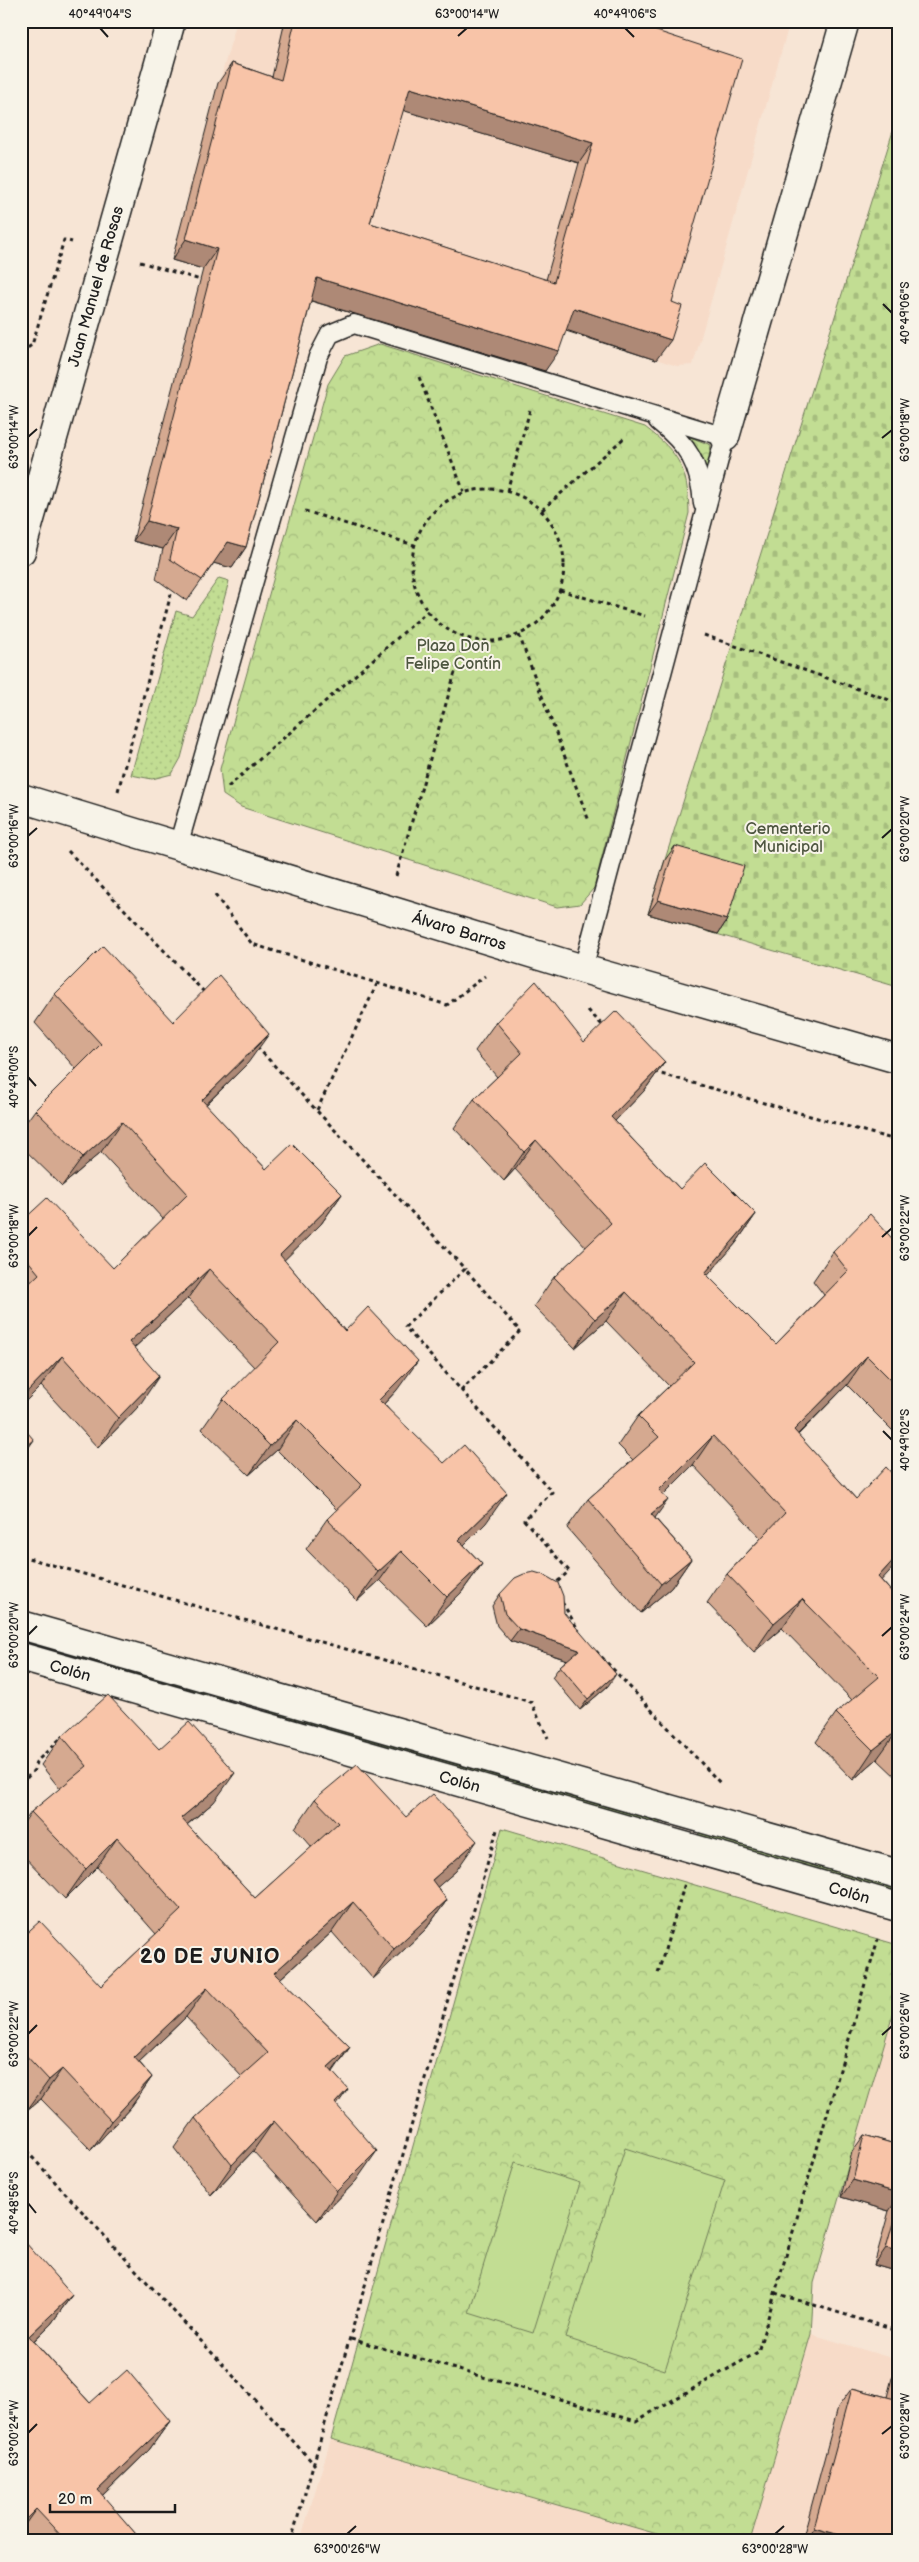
<svg xmlns="http://www.w3.org/2000/svg" width="919" height="2562" font-family="'Balsamiq Sans',sans-serif">
  <style>
    .built { fill: #f7dbc8 }
    .grass { fill: url(#grass-dots); stroke: #6f7c58 }
    .cemetery { fill: url(#cemetery-stones); stroke: #6f7c58 }
    .park { fill: url(#park-crowns); stroke: #6f7c58 }
    .pitch { fill: #c2dd93; stroke: #6f7c58 }
    .lines { fill: none; stroke-linecap: round; stroke-linejoin: round }
    .service-casing { stroke: #1c1c1c; stroke-width: 21 }
    .minor-casing { stroke: #1c1c1c; stroke-width: 31 }
    .secondary-casing { stroke: #1c1c1c; stroke-width: 31 }
    .path { stroke: #1c1c1c; stroke-width: 3; stroke-dasharray: 4 4; stroke-linecap: butt }
    .service { stroke: #f7f3e8; stroke-width: 18 }
    .minor { stroke: #f7f3e8; stroke-width: 28 }
    .secondary { stroke: #f7f3e8; stroke-width: 28 }
    .wall { fill: #d5a990; stroke: #1c1c1c; fill-rule: evenodd }
    .shaded-wall { fill: #ae8976; stroke: #1c1c1c }
    .building { fill: #f8c4a8; stroke: #1c1c1c; fill-rule: evenodd }
    .ticks { fill: none; stroke: #1c1c1c; stroke-width: 2 }
    .labels { text-anchor: middle; dominant-baseline: central; stroke-width: 4; stroke-linejoin: round; paint-order: stroke }
    .street-label { font-size: 16px; fill: #1c1c1c; stroke: #f7f3e8 }
    .park-label { font-size: 16px; fill: #4e5640; stroke: #f7f3e8 }
    .district-label { font-size: 21px; font-weight: bold; letter-spacing: 1px; fill: #1c1c1c; stroke: #f7f3e8 }
    .neatline { fill: none; stroke: #1c1c1c; stroke-width: 2 }
    .ticks-label { font-size: 12px; text-anchor: middle; fill: #1c1c1c }
  </style>
  <defs>
    <pattern id="grass-dots" width="8" height="8" patternUnits="userSpaceOnUse" patternTransform="scale(1.25)"><rect width="8" height="8" fill="#c2dd93"/><path d="M2 2h.1M6 6h.1" fill="none" stroke="#a6bd7e" stroke-width="1.8" stroke-linecap="round"/></pattern>
    <pattern id="cemetery-stones" width="16" height="16" patternUnits="userSpaceOnUse" patternTransform="scale(1.25)"><rect width="16" height="16" fill="#c2dd93"/><path d="M2 7V4a2 2 0 0 1 4 0v3zM10 15v-3a2 2 0 0 1 4 0v3z" fill="#a6bd7e"/></pattern>
    <pattern id="park-crowns" width="20" height="18" patternUnits="userSpaceOnUse" patternTransform="scale(1.25)"><rect width="20" height="18" fill="#c2dd93"/><path d="M2 6a3 3 0 1 1 6 0M12 15a3 3 0 1 1 6 0" fill="none" stroke="#a6bd7e"/></pattern>
  </defs>
  <rect width="100%" height="100%" fill="#f7e5d5"/>
  <filter id="ink" filterUnits="userSpaceOnUse"><feTurbulence type="fractalNoise" baseFrequency=".02" numOctaves="2"/><feDisplacementMap in="SourceGraphic" scale="10" xChannelSelector="R" yChannelSelector="G"/><feConvolveMatrix kernelMatrix="1 2 1 2 8 2 1 2 1" color-interpolation-filters="sRGB"/></filter>
  <g filter="url(#ink)">
    <!-- built -->
    <g class="built">
      <polygon points="237,21 790,21 693,365 677,366 560,328 337,238 187,195"/>
      <polygon points="898,1997 898,2166 852,2152"/>
      <polygon points="811,2334 898,2360 898,2541 750,2541"/>
      <polygon points="331,2439 681,2541 300,2541"/>
    </g>
    <!-- grass -->
    <g class="grass">
      <polygon points="219,578 229,581 181,758 172,774 152,779 131,775 176,611 192,616"/>
      <polygon points="21,1634 228,1695 230,1700 226,1704 21,1648"/>
      <polygon points="271,1709 659,1819 660,1824 656,1828 267,1713"/>
      <polygon points="702,1830 898,1883 898,1897 700,1840 698,1834"/>
    </g>
    <!-- cemetery -->
    <polygon class="cemetery" points="898,115 898,987 648,914"/>
    <!-- park -->
    <g class="park">
      <path d="M380 344 645 427C680 454 688 469 689 513L594 888 580 904 557 907 241 807 223 795 220 769 328 384 345 356Z"/>
      <polygon points="687,436 711,445 707,468 705,468 698,452"/>
      <polygon points="502,1828 898,1945 898,1997 814,2283 811,2334 750,2541 681,2541 331,2439"/>
    </g>
    <!-- pitch -->
    <g class="pitch">
      <polygon points="625,2148 725,2180 665,2370 566,2338"/>
      <polygon points="515,2162 580,2183 533,2333 469,2313"/>
    </g>
    <g class="lines">
      <!-- service casing -->
      <g class="service-casing">
        <g id="service">
          <path d="M658 421C688 445 700 464 703 504"/>
          <polyline points="178,846 318,357 330,334 354,324 725,437 583,969"/>
        </g>
      </g>
      <!-- minor casing -->
      <g class="minor-casing">
        <g id="minor">
          <polyline points="725,437 845,21"/>
          <path id="s1" d="M21 551 171 21"/>
          <polyline points="21,1625 898,1874"/>
          <path id="s2" d="M21 1657 898 1907"/>
        </g>
      </g>
      <!-- secondary casing -->
      <g class="secondary-casing">
        <g id="secondary">
          <path id="s3" d="M21 798 583 969 898 1059"/>
        </g>
      </g>
      <!-- path -->
      <g class="path">
        <polyline points="140,262 204,281"/>
        <polyline points="21,352 32,345 64,240 72,242"/>
        <polyline points="419,377 464,492"/>
        <circle cx="488" cy="565" r="76"/>
        <polyline points="507,491 530,410"/>
        <polyline points="542,510 624,438"/>
        <polyline points="305,511 414,545"/>
        <polyline points="560,590 645,616"/>
        <polyline points="519,635 589,821"/>
        <polyline points="704,635 898,703"/>
        <polyline points="228,787 428,611"/>
        <polyline points="118,791 171,594"/>
        <polyline points="68,851 206,994"/>
        <polyline points="396,876 465,638"/>
        <polyline points="215,895 252,944 447,1005 485,976"/>
        <polyline points="588,1010 604,1027"/>
        <polyline points="257,1047 465,1269 405,1327 552,1492 524,1520 569,1571 555,1584"/>
        <polyline points="654,1072 892,1139 898,1134"/>
        <polyline points="317,1110 377,984"/>
        <polyline points="461,1391 520,1331 465,1269"/>
        <polyline points="21,1556 531,1702 548,1738"/>
        <polyline points="562,1602 579,1631"/>
        <polyline points="596,1651 722,1785"/>
        <polyline points="21,1784 34,1770 36,1762 61,1738"/>
        <polyline points="658,1973 685,1883"/>
        <polyline points="21,2145 315,2465"/>
        <polyline points="775,2293 898,2331"/>
        <polyline points="351,2339 636,2421 758,2352 878,1939"/>
        <polyline points="291,2541 497,1830"/>
      </g>
      <!-- service -->
      <use href="#service" class="service"/>
      <!-- minor -->
      <use href="#minor" class="minor"/>
      <!-- secondary -->
      <use href="#secondary" class="secondary"/>
    </g>
    <!-- wall -->
    <g class="wall">
      <path d="M285 21H626L672 302 656 360 566 331 545 371 311 301 246 547 232 568 214 563 187 601 156 579 163 549 133 541 203 269 172 260 218 83 232 63 272 77ZM403 110 579 163 546 280 370 223Z"/>
      <polygon points="675,846 727,920 718,934 648,914 665,860"/>
      <polygon points="55,994 173,1022 248,1063 206,1105 266,1169 342,1194 321,1224 284,1260 345,1331 397,1390 384,1404 486,1523 464,1545 482,1564 461,1593 427,1626 380,1580 357,1601 306,1549 327,1519 337,1510 277,1450 249,1475 202,1429 223,1399 255,1368 188,1298 134,1348 139,1406 98,1448 41,1386 21,1406 21,1222 113,1268 163,1219 101,1152 62,1186 21,1146 21,1129 35,1110 76,1069 35,1023"/>
      <polygon points="496,1022 584,1042 665,1062 644,1091 615,1121 680,1189 756,1214 736,1243 707,1276 776,1344 824,1295 813,1281 833,1252 898,1245 898,1436 847,1385 798,1435 856,1499 898,1480 898,1562 881,1580 898,1599 898,1779 877,1759 853,1780 816,1742 836,1713 852,1700 782,1628 754,1652 707,1603 727,1574 761,1538 693,1465 663,1495 655,1518 691,1559 671,1588 641,1613 567,1528 588,1499 633,1460 618,1445 638,1416 669,1386 606,1321 575,1348 534,1306 554,1277 586,1247 515,1169 504,1181 454,1128 474,1099 497,1077 475,1051"/>
      <polygon points="500,1594 564,1613 608,1686 580,1710 552,1677 560,1666 567,1660 510,1641 497,1626 492,1606"/>
      <polygon points="62,1736 159,1749 214,1802 187,1825 255,1898 312,1847 295,1828 315,1799 456,1871 437,1887 447,1900 426,1929 373,1979 332,1932 280,1979 350,2047 333,2072 337,2105 356,2181 317,2221 253,2151 211,2195 174,2148 195,2118 242,2077 186,2017 139,2062 152,2077 131,2107 91,2150 41,2099 28,2109 21,2102 21,1938 101,1986 156,1934 97,1867 65,1899 21,1853 21,1827 31,1812 60,1789 41,1765"/>
      <polygon points="864,2135 898,2145 898,2272 874,2265 889,2211 841,2197 852,2152"/>
      <polygon points="21,2246 72,2295 51,2324 34,2341 90,2403 170,2421 149,2450 102,2496 142,2541 21,2541"/>
      <polygon points="898,2370 898,2541 802,2541 838,2407 852,2388 887,2397 892,2378"/>
    </g>
    <!-- shaded-wall -->
    <g class="shaded-wall">
      <polygon points="410,88 593,143 579,163 395,108"/>
      <polygon points="186,239 217,249 203,269 172,260"/>
      <polygon points="317,278 559,351 545,371 302,298"/>
      <polygon points="574,308 671,340 656,360 560,328"/>
      <polygon points="147,521 177,529 163,549 133,541"/>
      <polygon points="228,542 246,547 232,568 213,563"/>
      <polygon points="658,900 727,920 718,934 648,914"/>
      <polygon points="269,1034 248,1063 181,1129 202,1100"/>
      <polygon points="665,1062 644,1091 591,1146 611,1117"/>
      <polygon points="122,1122 101,1152 62,1186 83,1157"/>
      <polygon points="536,1140 515,1169 504,1181 524,1152"/>
      <polygon points="342,1194 321,1224 259,1285 280,1255"/>
      <polygon points="756,1214 736,1243 685,1302 705,1273"/>
      <polygon points="209,1269 188,1298 108,1372 129,1342"/>
      <polygon points="626,1292 606,1321 575,1348 595,1319"/>
      <polygon points="62,1356 41,1386 21,1406 21,1398"/>
      <polygon points="867,1356 847,1385 773,1459 794,1430"/>
      <polygon points="418,1361 397,1390 359,1430 379,1400"/>
      <polygon points="159,1376 139,1406 98,1448 118,1418"/>
      <polygon points="297,1420 277,1450 249,1475 270,1446"/>
      <polygon points="713,1436 693,1465 639,1519 659,1490"/>
      <polygon points="34,1440 21,1458 21,1451"/>
      <polygon points="507,1493 486,1523 439,1570 459,1540"/>
      <polygon points="668,1500 647,1529 651,1514"/>
      <polygon points="401,1551 380,1580 357,1601 378,1572"/>
      <polygon points="898,1555 898,1562 858,1606 878,1577"/>
      <polygon points="691,1559 671,1588 641,1613 661,1584"/>
      <polygon points="482,1564 461,1593 427,1626 447,1597"/>
      <polygon points="802,1599 782,1628 754,1652 774,1623"/>
      <polygon points="519,1629 579,1650 571,1661 510,1641"/>
      <polygon points="616,1674 608,1686 580,1710 588,1699"/>
      <polygon points="898,1730 877,1759 853,1780 873,1750"/>
      <polygon points="235,1773 214,1802 160,1847 181,1818"/>
      <polygon points="117,1838 97,1867 65,1899 86,1869"/>
      <polygon points="477,1841 456,1871 411,1910 432,1880"/>
      <polygon points="447,1900 426,1929 373,1979 394,1949"/>
      <polygon points="353,1902 332,1932 253,2003 274,1973"/>
      <polygon points="207,1988 186,2017 114,2086 134,2057"/>
      <polygon points="350,2047 329,2076 328,2067"/>
      <polygon points="62,2069 41,2099 28,2109 49,2080"/>
      <polygon points="152,2077 131,2107 91,2150 111,2121"/>
      <polygon points="348,2089 328,2118 335,2103"/>
      <polygon points="274,2121 253,2151 211,2195 232,2165"/>
      <polygon points="377,2151 356,2181 317,2221 337,2191"/>
      <polygon points="853,2180 898,2193 898,2198 889,2211 841,2197"/>
      <polygon points="886,2248 898,2251 898,2272 874,2265"/>
      <polygon points="72,2295 51,2324 21,2353 29,2336"/>
      <polygon points="170,2421 149,2450 77,2520 98,2490"/>
      <polygon points="36,2509 21,2530 21,2524"/>
      <polygon points="814,2528 860,2541 805,2541"/>
    </g>
    <!-- building -->
    <g class="building">
      <path d="M295 21H626L742 59 672 302 682 306 671 340 574 308 559 351 317 278 246 547 228 542 202 580 170 559 177 529 147 521 217 249 186 239 232 63 281 80ZM410 88 593 143 554 282 370 223Z"/>
      <polygon points="675,846 744,866 727,920 658,900"/>
      <polygon points="103,946 173,1022 219,975 269,1034 202,1100 266,1169 292,1144 342,1194 280,1255 345,1331 368,1307 418,1361 379,1400 444,1463 464,1445 507,1493 459,1540 482,1564 447,1597 401,1551 378,1572 327,1519 362,1485 297,1420 270,1446 223,1399 279,1342 209,1269 129,1342 159,1376 118,1418 62,1356 21,1398 21,1291 39,1274 21,1252 21,1222 47,1198 113,1268 188,1194 122,1122 83,1157 35,1110 101,1044 55,994"/>
      <polygon points="536,981 584,1042 616,1011 665,1062 611,1117 680,1189 705,1163 756,1214 705,1273 776,1344 848,1271 833,1252 870,1214 898,1245 898,1387 867,1356 794,1430 856,1499 886,1467 898,1480 898,1555 878,1577 898,1599 898,1730 873,1750 836,1713 879,1677 802,1599 774,1623 727,1574 785,1513 713,1436 659,1490 668,1500 651,1514 691,1559 661,1584 588,1499 659,1437 638,1416 694,1362 626,1292 595,1319 554,1277 611,1223 536,1140 524,1152 474,1099 522,1053 496,1022"/>
      <polygon points="21,1425 34,1440 21,1451"/>
      <polygon points="534,1572 544,1575 558,1583 563,1596 564,1613 616,1674 588,1699 560,1666 579,1650 519,1629 505,1614 500,1594 515,1578 524,1574"/>
      <polygon points="108,1695 159,1749 189,1722 235,1773 181,1818 255,1898 338,1823 315,1799 357,1764 406,1817 433,1794 477,1841 432,1880 447,1900 394,1949 353,1902 274,1973 350,2047 328,2067 348,2089 335,2103 377,2151 337,2191 274,2121 232,2165 195,2118 268,2053 207,1988 134,2057 152,2077 111,2121 62,2069 49,2080 21,2050 21,1997 26,1993 21,1988 21,1938 40,1921 101,1986 181,1910 117,1838 86,1869 31,1812 87,1766 62,1736"/>
      <polygon points="864,2135 898,2145 898,2193 853,2180"/>
      <polygon points="898,2205 898,2251 886,2248"/>
      <polygon points="25,2242 72,2295 29,2336 90,2403 127,2370 170,2421 98,2490 142,2541 66,2541 36,2509 21,2524 21,2246"/>
      <polygon points="852,2388 895,2399 898,2389 898,2541 860,2541 814,2528"/>
    </g>
  </g>
  <!-- ticks -->
  <path class="ticks" d="M100 28 108 37M625 28 634 37M458 36 467 28M883 304 892 313M28 437 37 429M882 438 892 430M28 836 37 828M882 838 892 829M28 1077 36 1086M28 1236 37 1227M882 1237 892 1228M883 1431 892 1440M28 1635 37 1626M882 1636 892 1627M28 2034 37 2025M882 2035 892 2026M28 2203 36 2213M28 2433 37 2424M882 2434 892 2426M347 2534 356 2526M775 2534 784 2526"/>
  <g class="labels">
    <!-- street labels -->
    <g class="street-label">
      <text stroke="none"><textPath href="#s1" startOffset="275">Juan Manuel de Rosas</textPath></text>
      <text stroke="none"><textPath href="#s3" startOffset="458">Álvaro Barros</textPath></text>
      <text stroke="none"><textPath href="#s2" startOffset="51">Colón</textPath></text>
      <text stroke="none"><textPath href="#s2" startOffset="456">Colón</textPath></text>
      <text stroke="none"><textPath href="#s2" startOffset="861">Colón</textPath></text>
    </g>
    <!-- park labels -->
    <g class="park-label">
      <text x="453" y="646">Plaza Don<tspan x="453" dy="18">Felipe Contín</tspan></text>
      <text x="788" y="829">Cementerio<tspan x="788" dy="18">Municipal</tspan></text>
    </g>
    <!-- district labels -->
    <g class="district-label">
      <text x="210" y="1956">20 DE JUNIO</text>
    </g>
  </g>
  <!-- margin -->
  <rect width="919" height="2562" fill="none" stroke="#f7f3e8" stroke-width="55"/>
  <!-- scale -->
  <path d="M50 2504v8h125v-8" fill="none" stroke="#1c1c1c" stroke-width="2.5"/>
  <text x="58" y="2504" font-size="15" fill="#1c1c1c" stroke="#f7f3e8" stroke-width="4" paint-order="stroke">20 m</text>
  <rect x="28" y="28" width="864" height="2506" class="neatline"/>
  <g class="ticks-label">
    <text x="100" y="18">40°49'04"S</text>
    <text x="467" y="18">63°00'14"W</text>
    <text x="625" y="18">40°49'06"S</text>
    <text transform="translate(905 313) rotate(-90)" y="4">40°49'06"S</text>
    <text transform="translate(905 430) rotate(-90)" y="4">63°00'18"W</text>
    <text transform="translate(14 437) rotate(-90)" y="4">63°00'14"W</text>
    <text transform="translate(905 829) rotate(-90)" y="4">63°00'20"W</text>
    <text transform="translate(14 836) rotate(-90)" y="4">63°00'16"W</text>
    <text transform="translate(14 1077) rotate(-90)" y="4">40°49'00"S</text>
    <text transform="translate(905 1228) rotate(-90)" y="4">63°00'22"W</text>
    <text transform="translate(14 1236) rotate(-90)" y="4">63°00'18"W</text>
    <text transform="translate(905 1440) rotate(-90)" y="4">40°49'02"S</text>
    <text transform="translate(905 1627) rotate(-90)" y="4">63°00'24"W</text>
    <text transform="translate(14 1635) rotate(-90)" y="4">63°00'20"W</text>
    <text transform="translate(905 2026) rotate(-90)" y="4">63°00'26"W</text>
    <text transform="translate(14 2034) rotate(-90)" y="4">63°00'22"W</text>
    <text transform="translate(14 2203) rotate(-90)" y="4">40°48'56"S</text>
    <text transform="translate(905 2426) rotate(-90)" y="4">63°00'28"W</text>
    <text transform="translate(14 2433) rotate(-90)" y="4">63°00'24"W</text>
    <text x="347" y="2553">63°00'26"W</text>
    <text x="775" y="2553">63°00'28"W</text>
  </g>
</svg>
